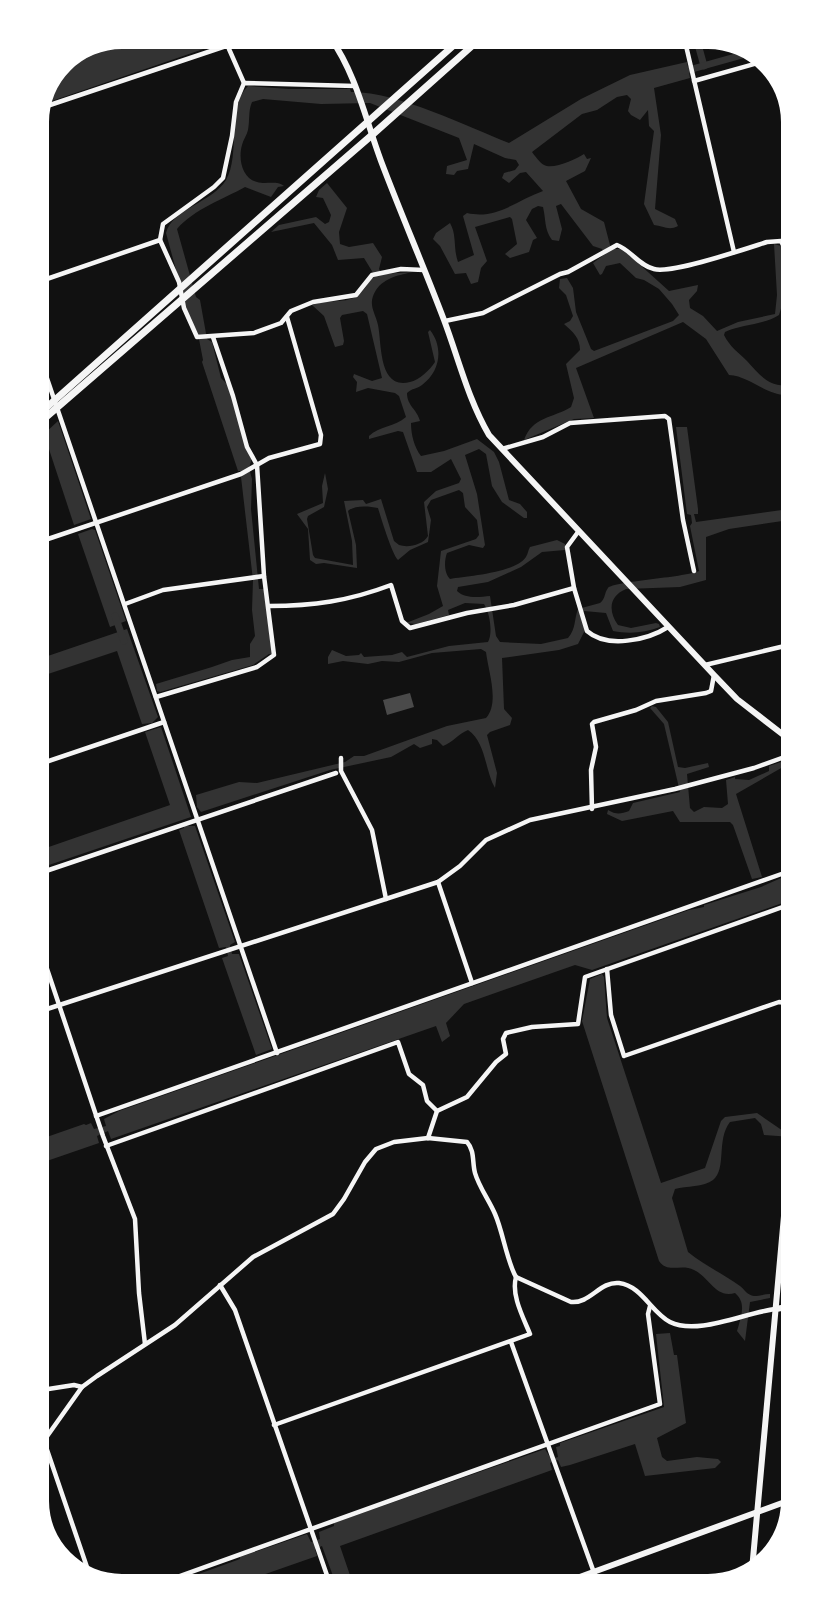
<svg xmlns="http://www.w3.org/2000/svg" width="830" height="1623" font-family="'Work Sans',sans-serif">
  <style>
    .water { fill: #333 }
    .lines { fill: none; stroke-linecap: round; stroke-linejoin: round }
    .canal { stroke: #333; stroke-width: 7 }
    .building { fill: #4a4a4a }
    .minor { stroke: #f5f5f5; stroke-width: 4.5 }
    .secondary { stroke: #f5f5f5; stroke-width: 6 }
    .primary { stroke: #f5f5f5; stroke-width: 6 }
    .trunk { stroke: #f5f5f5; stroke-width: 7 }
  </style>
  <rect width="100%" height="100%" fill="#111"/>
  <!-- water -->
  <g class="water">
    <polygon points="139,37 224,37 224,42 43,104 61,63"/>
    <path d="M687 62 690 78 654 88 661 135 655 209 675 219 678 226C669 231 663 226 654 225L644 204 654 131 649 126 648 110 640 120 631 115 628 111 631 99 627 95 617 97 597 110 582 114 532 152C535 156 540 163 544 165 553 170 576 159 584 154L587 159 591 158 585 171 566 181 581 209 604 222 611 249H620L628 254 669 291 698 285 697 291 689 300 690 308 703 316 717 331 738 322 775 314 777 295 774 244 781 246C788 266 786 296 779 315 764 325 742 324 725 332L724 335C730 347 738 352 747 361 759 374 768 387 788 385V395C766 396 750 376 729 375L706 339 683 322 576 368 594 418 574 419 524 440C532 417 553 418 571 407L574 398 566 364 580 350C580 338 573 332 564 324L570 321 573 316 566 295 559 288 560 279 567 278 573 288 576 312 591 349 594 351 673 321 679 315 672 304 659 289 644 280 636 278 620 263 606 266 602 274 600 275 593 263 605 254 602 249 593 246 561 204 556 206 562 229 559 241 552 240C544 229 546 219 543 207L538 206 532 209 526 220 537 238 533 240 529 252 510 258 505 254 517 244 512 219 510 217 475 227 487 261 481 268 478 282 471 284 466 273 455 274 440 246 433 239 436 233 450 223C457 235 453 248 458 262L474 255 463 216 467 213C497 220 517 200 543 191L526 172 520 173 509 183 502 178 504 173 515 170 519 165 516 160 505 158 474 144 468 169 457 171 454 175 446 174 447 166 467 160 459 138 370 103 321 104 263 99 252 102C248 111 250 120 248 130 247 135 243 140 242 145 238 159 242 178 257 182 266 185 276 180 284 186L278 187 271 197 245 187C224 199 194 209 177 229L196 297 200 300 207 339 212 342 221 378 228 385 252 458 249 468 252 479 251 509 259 589H264L272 654H269L253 665 160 692 157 691 156 684 212 667 232 660 250 657V644L255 636 252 610 253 580 241 477 243 476 241 471H238L202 362 203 360 198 334 188 314 166 233C172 209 213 202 226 180 241 155 226 107 248 86L289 89H350L351 92C395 91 466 126 509 143L581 99 630 75Z"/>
    <path d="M327 183 347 208 339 232 340 244 349 247 373 243 382 257 379 269 382 274 413 272C400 275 385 277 376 290 367 304 375 312 378 325 382 344 378 390 410 382 419 380 430 370 435 362L428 332 430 330C444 348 440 372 422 385 417 389 412 388 407 393 407 406 417 409 420 421L411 423C411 434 414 447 421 456L444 451 477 439 494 452 499 462 509 500 520 504 527 512V518H524L502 502 492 486 486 454 479 449 465 455 477 494 485 545 483 548 469 545 447 553C444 561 444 573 450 579 468 576 515 573 526 557 528 554 528 550 530 547L557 540 565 544V550L542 552 521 567 488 582 458 587 457 591C465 599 479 597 490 596L496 636 500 642 541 644 568 638C576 629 574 619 578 609L600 603C606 598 604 593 608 588 614 581 682 578 699 571L690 526 692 523 691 515 687 514 676 427H687L698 509V514H694L696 522 789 509V520L729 529 706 537V580L680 587 626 589C609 596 608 611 618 625L631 628 656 623 659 624 660 627C644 633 629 634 613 631L606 613 584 611 581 614 585 630 578 644 559 650 502 658 504 709 512 718 510 725 490 732 487 735 497 773 495 788C485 771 486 742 468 730 458 734 452 743 443 746L437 740 432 739V744L420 748 414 744 391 757 330 770 201 812 197 807 196 795 239 782 257 783 345 762 354 756H364L447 726 486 718C500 703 488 670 486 652L481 649 432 653 399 662 382 661 368 664 343 661 328 664V657L332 650 346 656 359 655 361 653 364 657 392 655 402 652 407 657 449 646 488 642C493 633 490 613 484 604L465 603 448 610 449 615 416 624 406 623 429 614 443 606 437 586 441 551 476 539 479 535 477 520 465 507 463 493 459 490 431 500 427 507 431 520 428 542 410 550 398 560C392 554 381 518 378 508 369 506 354 505 348 511L356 545 357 568 324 563 316 564 310 560 308 529 297 514 323 503 322 486 325 473 328 489 324 507 308 516 307 519 313 555 315 558 353 565 352 541 344 501 363 500 366 504 381 499 394 541 399 545C408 548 423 545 428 536L424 502 436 491 459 483 461 479 451 459 431 472H417L403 432 398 431 369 439V436C379 426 395 427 406 417L399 396 395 393 368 388 356 392 357 382 353 377 354 374 372 381 382 378 367 314 363 311 342 315 340 318 344 341 343 345 335 347 324 316 312 305C340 296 355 310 371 278L375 276 364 258 338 260 332 245 314 223 271 232 279 225 316 217 325 224 329 222 331 215 323 198 316 197 319 190Z"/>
    <polygon points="58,421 91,519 74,525 44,434"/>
    <polygon points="92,529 95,530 126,621 110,627 78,534"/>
    <polygon points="127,629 158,717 152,723 142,724 117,651 39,677 39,659"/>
    <path d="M652 706 656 707 668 722 678 767 685 768 708 763 709 767 687 774 690 808 694 812 704 807 722 808 728 804 726 780 735 777V779L749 780 769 771V766L790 759V763L736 794 762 877 752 879 733 825 730 822H680L673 811 622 821 607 814 608 810C616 815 621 814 629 811L633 803 680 792 664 724 650 708Z"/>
    <polygon points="161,727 191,817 40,868 40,850 170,805 145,732"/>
    <polygon points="184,826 195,826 235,942 230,945 232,954 239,954 272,1049 256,1055 222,958 228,956 226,947 219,948 179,830 184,828"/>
    <polygon points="790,874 791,900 592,970 575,965 464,1004 446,1023 450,1036 442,1042 436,1026 111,1139 108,1131 97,1136 99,1143 41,1163 41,1139 84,1124 86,1125 91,1123 94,1129 106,1126 104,1119 119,1111 689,910 704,907 704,905 761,887"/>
    <path d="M602 974 604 977 607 1018 661 1183 705 1168 721 1121 725 1117 757 1113 786 1133H792V1137L764 1135 761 1124 755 1118 730 1122C716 1140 727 1169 713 1180 704 1187 686 1186 675 1189L672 1198 688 1252C704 1265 723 1274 740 1286 745 1290 747 1295 754 1296 759 1296 765 1294 770 1294V1298L750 1302 745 1341 737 1331C741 1317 747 1303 735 1293 716 1299 709 1277 694 1270 681 1263 668 1274 659 1261L582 1021 590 979Z"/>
    <polygon points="670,1333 674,1355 677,1355 686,1423 657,1438 662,1457 667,1461 697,1457 718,1459 721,1462 715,1468 645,1476 635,1444 570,1465 561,1467 558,1460 550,1463 552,1470 340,1546 353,1584 336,1584 322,1546 315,1549 317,1556 234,1585 165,1586 184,1579 184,1577 196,1575 240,1559 240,1557 307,1534 311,1542 320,1539 319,1532 334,1526 334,1523 545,1449 551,1459 558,1457 556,1447 560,1446 560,1443 664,1407 656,1334"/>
  </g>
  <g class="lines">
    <!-- canal -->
    <g class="canal">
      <polyline points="696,37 704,66"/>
      <polyline points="685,71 753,52"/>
      <polyline points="115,616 124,641"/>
    </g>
  </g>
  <!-- building -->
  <polygon class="building" points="410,693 414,707 387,715 383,700"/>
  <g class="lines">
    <!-- minor -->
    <g class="minor">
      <polyline points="228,37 229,49 244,83"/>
      <polyline points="684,37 734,252"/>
      <polyline points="88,51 130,37"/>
      <polyline points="694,81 765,61"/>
      <polyline points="355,86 244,83 236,102 232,136 223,178 214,187 163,224 160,240 179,282 184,308 197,337 254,333 281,323 291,311 313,302 356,295 372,275 401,269 424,270"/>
      <polyline points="41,108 229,45"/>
      <polyline points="38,282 160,240"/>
      <path d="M445 321 483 313 560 274 568 272 617 245C631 250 638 265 654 269 672 274 745 249 767 242L781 241 785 249 788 280"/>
      <polyline points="38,352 277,1053"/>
      <polyline points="38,374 45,372"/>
      <polyline points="502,449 543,437 570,423 665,416 669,419 683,520 694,571"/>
      <path d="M578 532 567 547 574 588 587 631C607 649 648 640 668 627"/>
      <polyline points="39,542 241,474 269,458 320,444 321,435 287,317"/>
      <polyline points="125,604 163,590 264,576"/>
      <path d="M269 606C313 606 349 601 391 585L402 621 410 628 467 613 514 605 574 588"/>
      <polyline points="705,665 789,645"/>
      <polyline points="156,697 257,667 274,655 264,576 257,465 247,447 233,396 213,337"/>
      <polyline points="341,758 341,771 372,830 386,899"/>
      <polyline points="40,764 164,722"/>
      <polyline points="592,809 591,770 596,747 592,724 594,722 636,710 656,701 706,693 711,691 714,675"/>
      <polyline points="40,873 336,773"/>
      <polyline points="438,882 472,983"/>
      <polyline points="41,951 103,1136 135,1219 139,1293 145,1344"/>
      <polyline points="607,969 611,1015 624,1056 779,1002 791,1004"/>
      <polyline points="41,1011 438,882 460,866 486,840 530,820 675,789 754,768 790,755"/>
      <polyline points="96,1116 790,871"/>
      <polyline points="428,1138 437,1111 467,1097 496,1062 506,1054 503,1039 506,1033 532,1027 578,1024 585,977 791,904"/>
      <polyline points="106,1146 398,1042 409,1074 423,1085 427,1101 437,1111"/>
      <path d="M516 1277 571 1302C590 1304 600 1281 619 1283 642 1286 651 1312 670 1322 698 1336 746 1312 776 1309"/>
      <polyline points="220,1285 235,1310 330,1584"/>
      <polyline points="782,1309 792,1322"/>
      <polyline points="511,1342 597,1581"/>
      <polyline points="42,1390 74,1385 82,1387"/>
      <polyline points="44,1441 90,1576"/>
      <path d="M43 1442 82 1387 97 1376 175 1325 253 1257 333 1214 344 1199 365 1162 376 1149 394 1142 428 1138 467 1142C475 1151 472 1162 475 1173 479 1187 489 1200 495 1214 503 1232 507 1262 516 1277 511 1295 523 1317 530 1334L274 1425"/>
      <polyline points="152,1586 660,1404 648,1314 650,1306"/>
    </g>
    <!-- secondary -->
    <g class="secondary">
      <path d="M330 37C357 76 365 118 381 161 401 214 424 267 444 320 459 360 468 399 489 435L714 675 737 699 790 740"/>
      <polyline points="752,1570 785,1205 792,1165"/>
    </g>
    <!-- primary -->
    <g class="primary">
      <polyline points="776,1309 792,1306"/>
      <polyline points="566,1582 793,1499"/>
    </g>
    <!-- trunk -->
    <g class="trunk">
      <polyline points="38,415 463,37"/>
      <polyline points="38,424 372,135 482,37"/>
    </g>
  </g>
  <!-- crop -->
  <path d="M0 0H830V1623H0ZM122 49H708A73 73 0 0 1 781 122V1501A73 73 0 0 1 708 1574H122A73 73 0 0 1 49 1501V122A73 73 0 0 1 122 49Z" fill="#fff" fill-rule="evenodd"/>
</svg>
